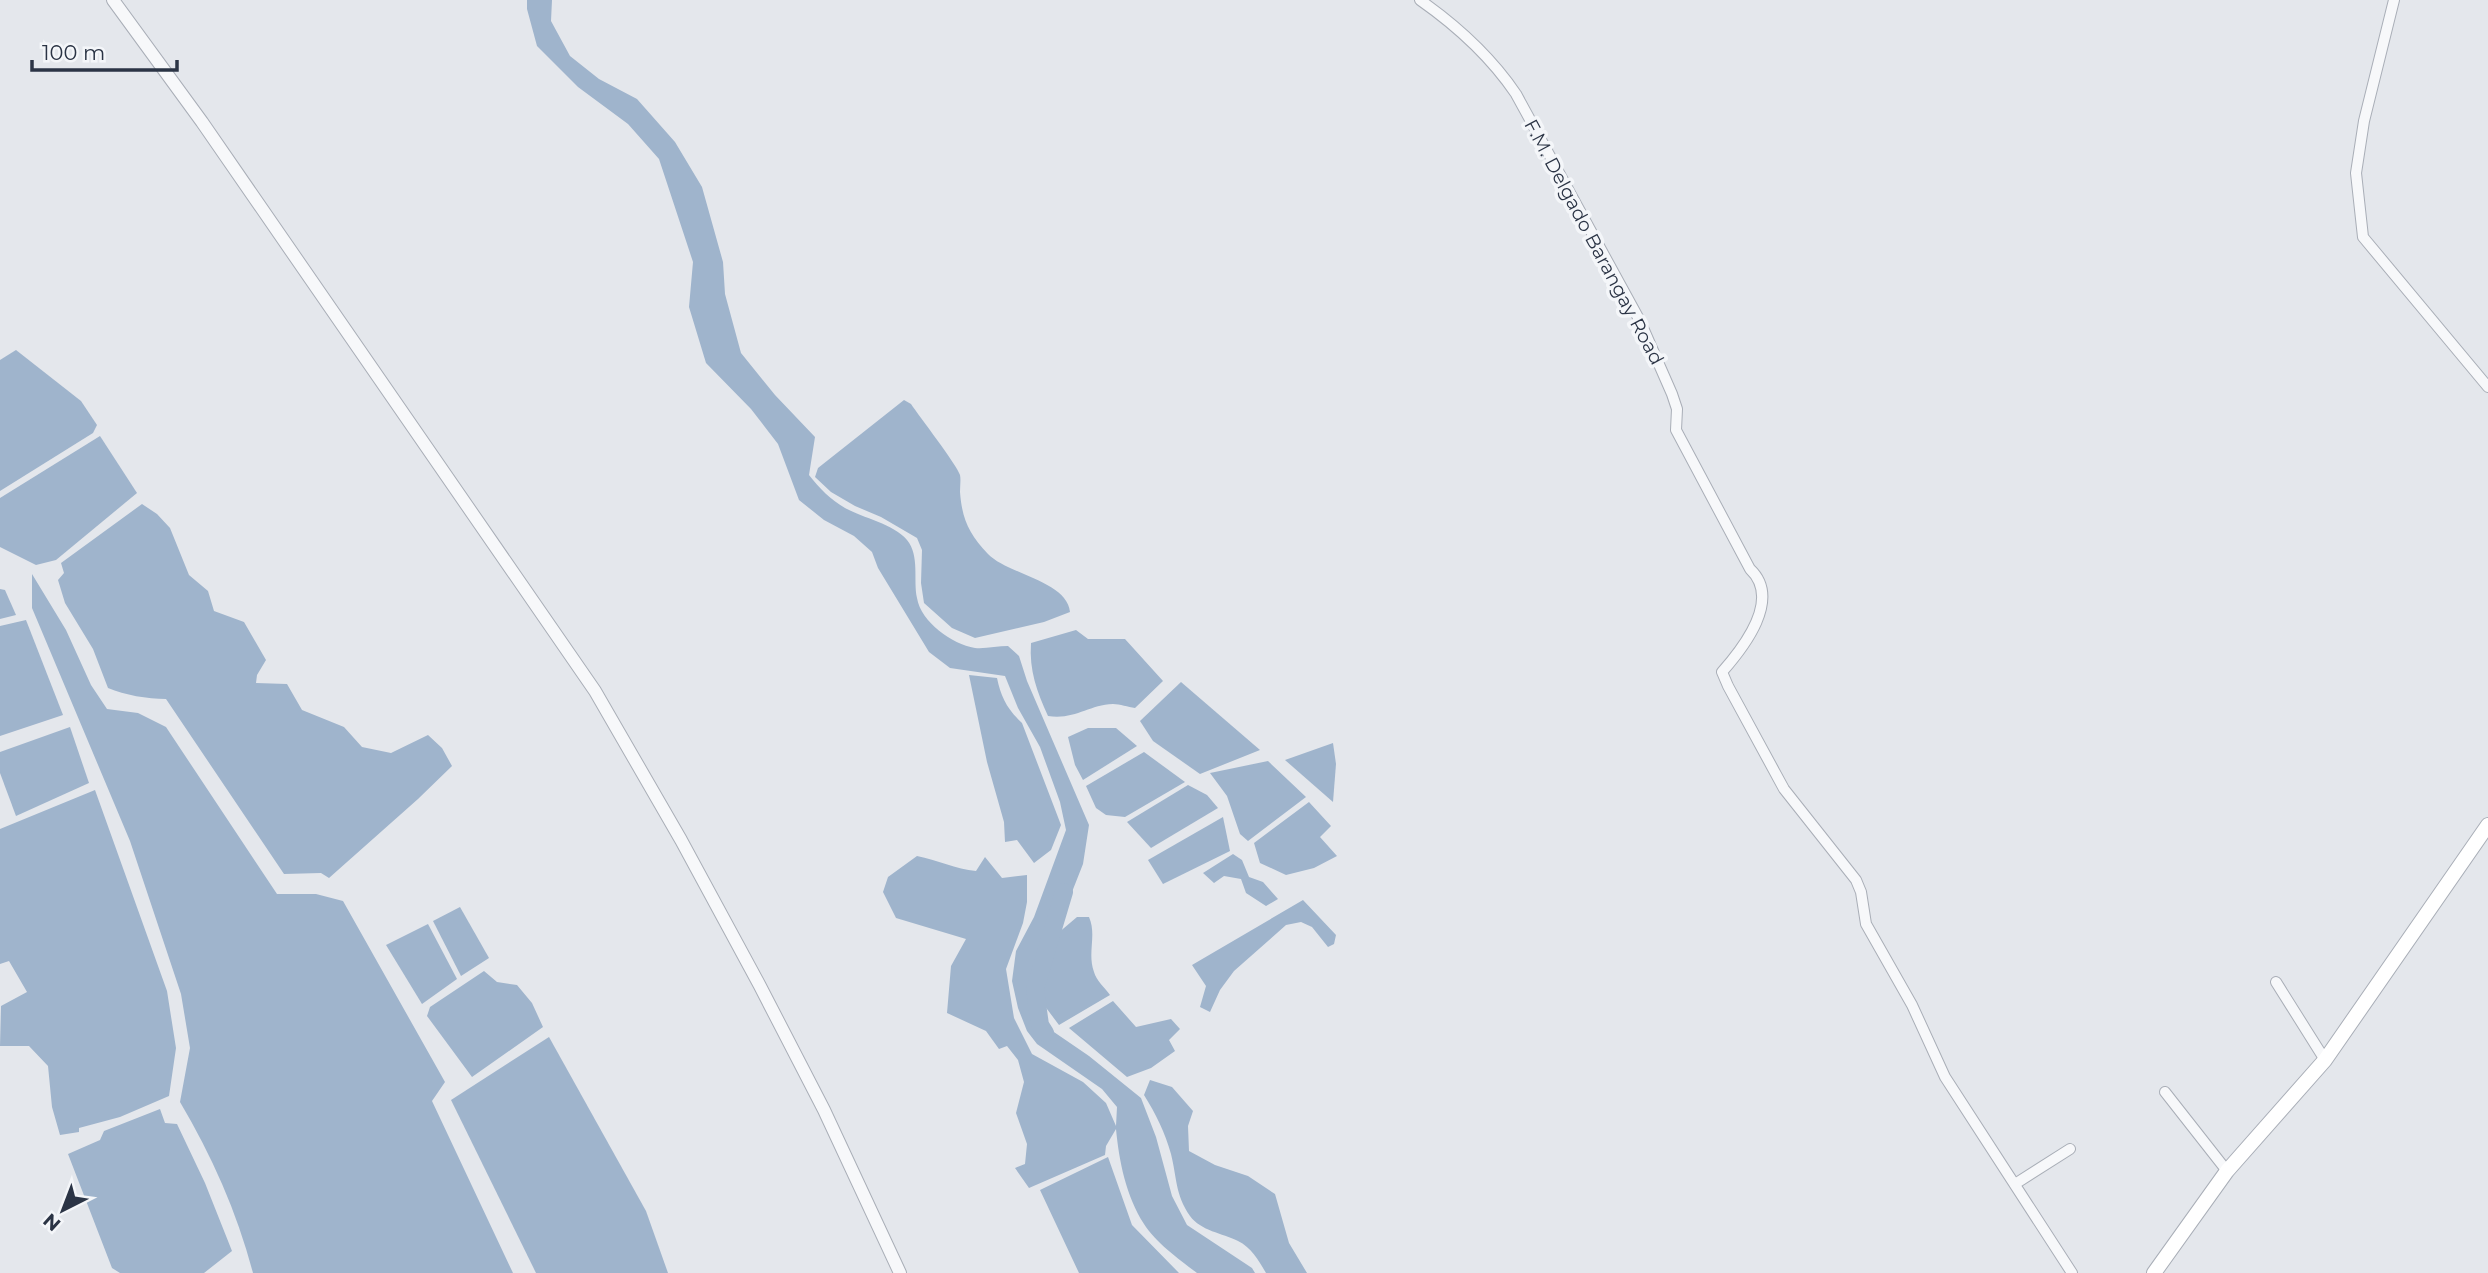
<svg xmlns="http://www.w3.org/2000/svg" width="2488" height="1273" font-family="Montserrat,sans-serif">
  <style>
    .water { fill: #9fb4cc }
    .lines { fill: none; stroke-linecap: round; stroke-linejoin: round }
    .river { stroke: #9fb4cc; stroke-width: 18 }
    .minor-casing { stroke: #a9aeb7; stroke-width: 12 }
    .tertiary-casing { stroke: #a9aeb7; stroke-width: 14 }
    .secondary-casing { stroke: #a9aeb7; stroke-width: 16 }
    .minor { stroke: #f7f8fa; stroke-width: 10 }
    .tertiary { stroke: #f7f8fa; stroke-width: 12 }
    .secondary { stroke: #fff; stroke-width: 14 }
    .labels { text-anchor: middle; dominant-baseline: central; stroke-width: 7; stroke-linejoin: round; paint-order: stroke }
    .street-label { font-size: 19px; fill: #2b3445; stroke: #f4f6f9 }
  </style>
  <rect width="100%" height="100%" fill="#e4e7ec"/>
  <!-- water -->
  <g class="water">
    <path d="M527 0H552L551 21 570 56 599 79 637 99 675 142 702 187 723 262 725 294 741 353 775 395 815 437 809 475C819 488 831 500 845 508 863 518 894 524 907 540 920 556 913 580 917 598 921 622 952 644 975 648 985 649 998 646 1008 646L1019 656 1027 681 1089 825 1083 864 1070 897 1045 928 1034 965 1029 998 1051 1030 1089 1056 1141 1098 1156 1137 1172 1196 1187 1225 1252 1268 1255 1273H1197C1180 1260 1155 1242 1144 1224 1126 1196 1119 1161 1116 1129L1106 1146 1105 1155 1029 1188 1015 1168 1025 1164 1027 1144 1016 1113 1024 1082 1018 1060 1007 1046 999 1049 986 1031 947 1013 951 966 966 939 896 918 883 892 888 877 917 856C937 860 956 869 976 871L985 857 1002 878 1027 875V902L1023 923 1006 969 1014 1018 1032 1054 1083 1082 1106 1103 1116 1126 1117 1107 1102 1089 1037 1044 1027 1031 1018 1008 1012 981 1016 951 1034 917 1066 830 1060 802 1040 747 1018 708 1005 676 950 668 929 652 878 568 872 552 854 536 824 520 799 500 778 444 751 409 706 363 689 307 693 262 659 159 628 124 578 87 537 46 527 9Z"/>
    <polygon points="16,350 81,401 97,425 93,433 0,491 0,360"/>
    <path d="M904 400 911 404C919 416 957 465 960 475 961 480 960 486 960 492 962 519 969 534 988 554 1007 574 1067 581 1070 612L1044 622 975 638 952 628 924 603 921 583 922 550 917 538 881 517 855 506 831 492 815 477 818 468Z"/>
    <polygon points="100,436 137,493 56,560 36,565 0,547 0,498"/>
    <path d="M142 504 157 514 170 528 189 575 208 591 214 611 244 622 266 660 257 675 256 683 287 684 302 710 344 727 362 747 391 753 428 735 442 748 452 766 418 799 329 878 321 873 284 874 166 699C147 699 125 695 108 688L93 649 65 603 58 580 64 573 61 563Z"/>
    <path d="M32 574 66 630 91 685 107 709 138 713 166 727 277 894H316L343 901 445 1082 432 1101 513 1273H253C237 1212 212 1156 180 1102L190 1048 181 994 130 841 32 608Z"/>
    <polygon points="0,589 5,590 16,615 0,619"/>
    <polygon points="26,620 63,715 0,736 0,626"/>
    <path d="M1076 630 1088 639H1125L1163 681 1135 708C1128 707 1120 704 1113 704 1088 705 1075 720 1048 716 1037 692 1029 670 1031 643Z"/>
    <path d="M969 675 997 678C1001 697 1007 709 1022 723L1061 825 1051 850 1034 863 1017 840 1005 842 1004 822 987 762Z"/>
    <polygon points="1181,682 1260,750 1200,774 1153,741 1140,721"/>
    <polygon points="70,727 89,783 16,816 0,773 0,752"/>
    <polygon points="1088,728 1116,728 1137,746 1083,780 1075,765 1068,737"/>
    <polygon points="1333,743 1336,764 1333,802 1285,760"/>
    <polygon points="1144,752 1185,782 1125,817 1106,815 1096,808 1086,786"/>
    <polygon points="1268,761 1306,797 1248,841 1240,834 1227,796 1210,773"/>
    <polygon points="1188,785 1207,795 1218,808 1151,848 1127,822"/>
    <polygon points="95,790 167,991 176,1048 169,1096 120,1117 79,1128 79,1132 60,1135 52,1107 48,1066 29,1046 0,1046 1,1006 27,992 9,961 0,964 0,829"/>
    <polygon points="1309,802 1331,826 1320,837 1337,856 1314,868 1286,875 1260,863 1254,843"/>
    <polygon points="1223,817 1230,851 1163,884 1148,860"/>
    <polygon points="1233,854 1242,860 1249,877 1263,882 1278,899 1266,906 1246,893 1241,879 1224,876 1214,883 1203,873"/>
    <polygon points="1303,900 1336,935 1334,944 1328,947 1312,927 1301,922 1286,925 1234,971 1220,990 1210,1012 1200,1007 1206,986 1192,965"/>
    <polygon points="460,907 489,958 461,976 433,921"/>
    <path d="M1077 917H1089C1097 935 1087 953 1094 972 1096 980 1105 988 1110 995L1059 1025 1044 1005 1038 978 1057 934Z"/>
    <polygon points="428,924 457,979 422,1004 386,945"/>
    <polygon points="484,971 497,982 517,985 532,1003 543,1027 472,1077 427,1016 430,1007"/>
    <polygon points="1113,1001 1136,1027 1171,1019 1180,1029 1169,1040 1175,1051 1151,1068 1127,1077 1069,1028"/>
    <polygon points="549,1037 646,1211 668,1273 536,1273 451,1100"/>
    <path d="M1150 1080 1172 1087 1193 1111 1188 1126 1189 1151 1215 1165 1248 1176 1275 1194 1289 1243 1307 1273H1266C1259 1261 1251 1247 1238 1241 1222 1233 1201 1231 1190 1216 1175 1194 1177 1178 1171 1154 1165 1133 1156 1114 1144 1095Z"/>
    <polygon points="160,1109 165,1123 177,1124 205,1183 232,1251 204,1273 120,1273 112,1268 68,1154 100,1140 104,1131"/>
    <polygon points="1108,1157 1132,1225 1179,1273 1079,1273 1040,1190"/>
  </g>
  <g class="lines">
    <!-- river -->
    <polyline class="river" points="1045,1033 1040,1025 1035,989 1064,892"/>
    <!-- minor casing -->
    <g class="minor-casing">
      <g id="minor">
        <path d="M1420 0C1457 26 1491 57 1516 94L1640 321 1672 394 1677 409 1676 430 1750 569C1782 599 1744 647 1722 672L1728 686 1784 789 1856 880 1861 892 1866 924 1912 1005 1945 1077 2072 1273"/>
        <polyline points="2394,0 2364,121 2356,173 2363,237 2488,387"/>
        <polyline points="2276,982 2325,1060"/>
        <polyline points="2165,1092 2227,1171"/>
        <polyline points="2015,1184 2070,1149"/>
      </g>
    </g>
    <!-- tertiary casing -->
    <g class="tertiary-casing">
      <polyline id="tertiary" points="113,0 202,122 595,691 681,840 760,986 824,1110 900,1273"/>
    </g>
    <!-- secondary casing -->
    <g class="secondary-casing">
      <polyline id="secondary" points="2154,1273 2227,1171 2325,1060 2488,825"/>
    </g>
    <!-- minor -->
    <use href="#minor" class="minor"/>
    <!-- tertiary -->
    <use href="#tertiary" class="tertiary"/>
    <!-- secondary -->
    <use href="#secondary" class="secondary"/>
  </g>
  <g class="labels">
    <!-- street labels -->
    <g class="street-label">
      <text transform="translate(1594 242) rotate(62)">F.M. Delgado Barangay Road</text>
    </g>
  </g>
  <!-- north arrow -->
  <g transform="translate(63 1210) rotate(222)" stroke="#f4f6f9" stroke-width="5" paint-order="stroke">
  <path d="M0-5L12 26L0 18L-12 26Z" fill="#2b3445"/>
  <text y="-10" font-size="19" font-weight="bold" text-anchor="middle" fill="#2b3445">N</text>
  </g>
  <!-- scale -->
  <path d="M32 60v10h145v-10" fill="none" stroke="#2b3445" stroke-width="3.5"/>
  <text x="42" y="60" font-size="21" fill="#2b3445" stroke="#f4f6f9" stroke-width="5" paint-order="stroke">100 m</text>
</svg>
